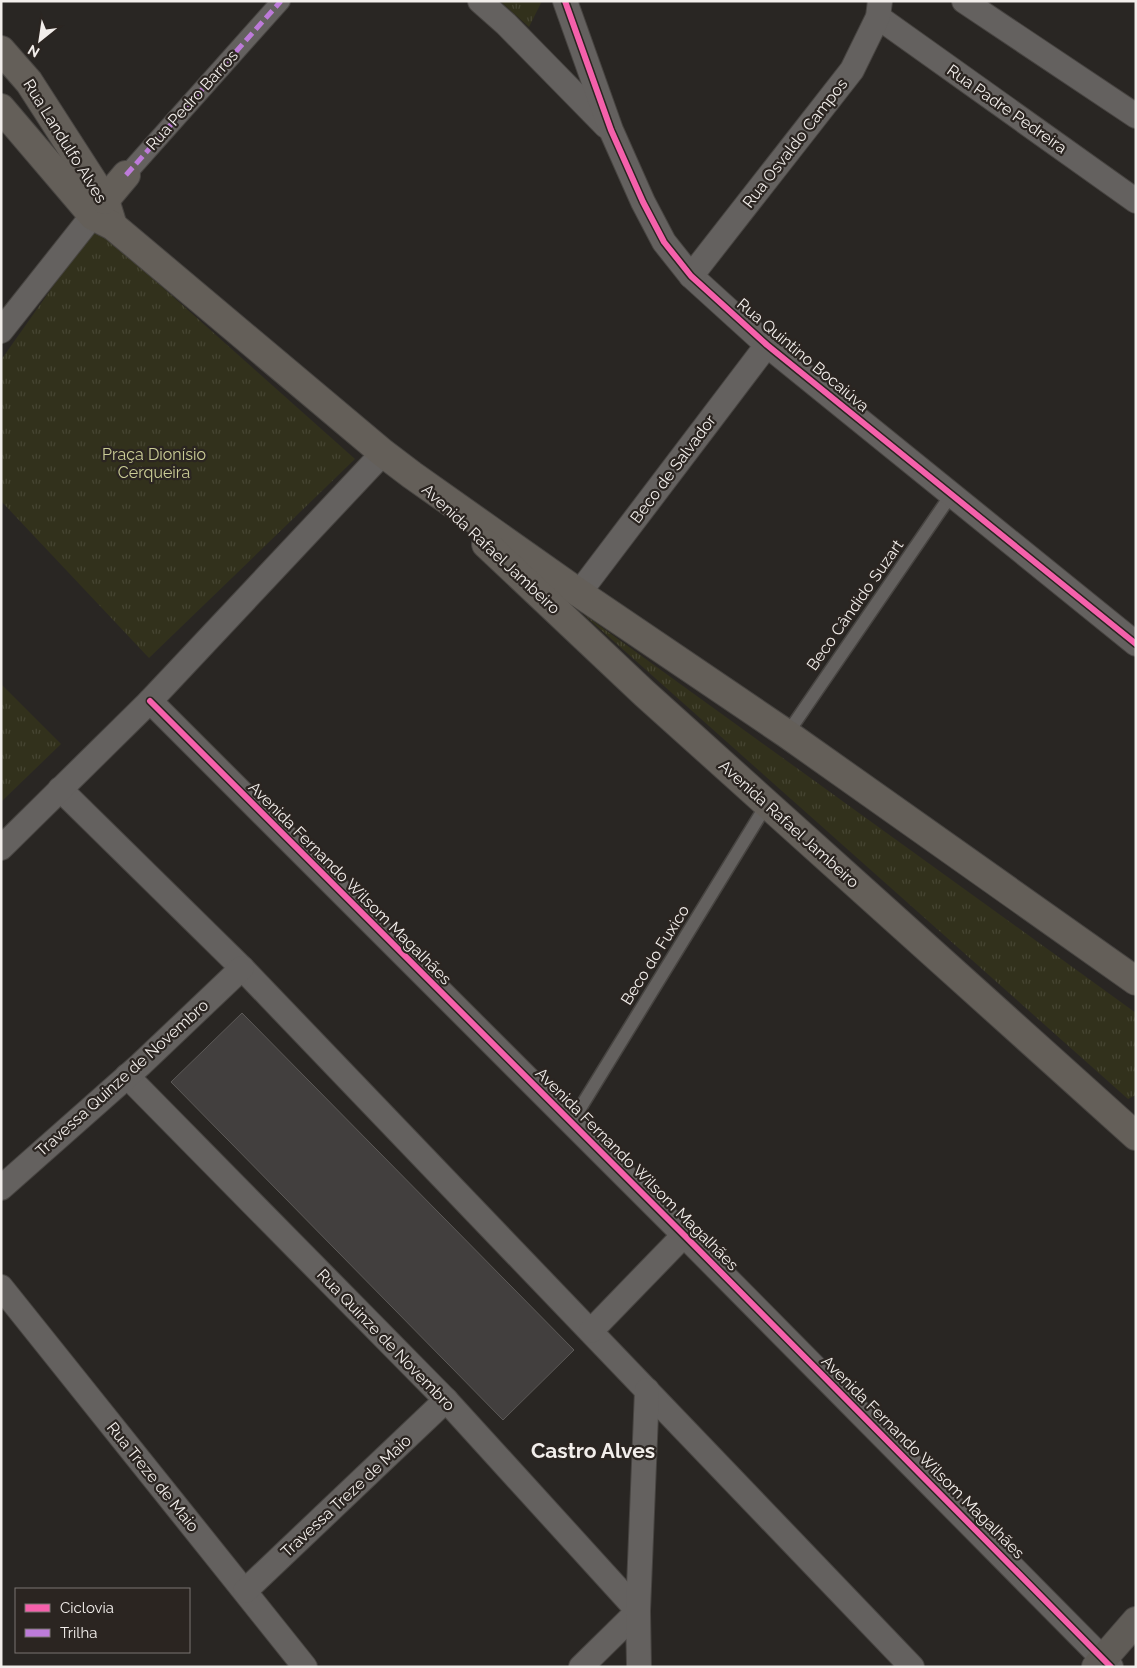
<svg xmlns="http://www.w3.org/2000/svg" width="1137" height="1668" font-family="Raleway,sans-serif">
  <style>
    .park { fill: url(#park-tufts) }
    .building { fill: #423f3e; stroke: #5d5a58 }
    .lines { fill: none; stroke-linecap: round; stroke-linejoin: round }
    .service-casing { stroke: #474441; stroke-width: 15 }
    .pedestrian-casing { stroke: #474441; stroke-width: 20 }
    .minor-casing { stroke: #474441; stroke-width: 26 }
    .secondary-casing { stroke: #474441; stroke-width: 30 }
    .primary-casing { stroke: #474441; stroke-width: 30 }
    .service { stroke: #64615f; stroke-width: 12 }
    .pedestrian { stroke: #64615f; stroke-width: 18 }
    .minor { stroke: #64615f; stroke-width: 24 }
    .secondary { stroke: #605c57; stroke-width: 28 }
    .primary { stroke: #645f59; stroke-width: 28 }
    .quiet { stroke: #bd7bd9; stroke-width: 5; stroke-dasharray: 10 5; stroke-linecap: butt }
    .cycleway-casing { stroke: #2b2521; stroke-width: 9 }
    .cycleway { stroke: #f560ab; stroke-width: 6 }
    .labels { text-anchor: middle; dominant-baseline: central; stroke-width: 4.5; stroke-linejoin: round; paint-order: stroke }
    .street-label { font-size: 16px; fill: #f2eeeb; stroke: #2b2521 }
    .park-label { font-size: 16px; fill: #cbcd96; stroke: #2b2521 }
    .district-label { font-size: 21px; font-weight: bold; fill: #f2eeeb; stroke: #2b2521 }
  </style>
  <defs>
    <pattern id="park-tufts" width="24" height="20" patternUnits="userSpaceOnUse" patternTransform="scale(1.25)"><rect width="24" height="20" fill="#32311c"/><path d="M3 7l-1-3M5 7V3M7 7l1-3M15 17l-1-3M17 17v-4M19 17l1-3" fill="none" stroke="#464532"/></pattern>
  </defs>
  <rect width="100%" height="100%" fill="#292623"/>
  <!-- park -->
  <g class="park">
    <polygon points="500,1 542,1 529,27"/>
    <polygon points="95,227 355,459 149,658 1,501 1,360"/>
    <polygon points="582,613 1136,1013 1136,1095 1128,1099"/>
    <polygon points="1,684 61,744 1,802"/>
  </g>
  <!-- building -->
  <polygon class="building" points="242,1013 574,1350 503,1420 171,1082"/>
  <g class="lines">
    <!-- service casing -->
    <g class="service-casing">
      <g id="service">
        <polyline points="787,734 951,495"/>
        <polyline points="571,1123 767,804"/>
      </g>
    </g>
    <!-- pedestrian casing -->
    <g class="pedestrian-casing">
      <polyline id="pedestrian" points="126,175 281,1"/>
    </g>
    <!-- minor casing -->
    <g class="minor-casing">
      <g id="minor">
        <polyline points="480,1 506,24 606,126"/>
        <polyline points="565,1 611,130 643,202 664,242 691,276 767,345 1136,644"/>
        <polyline points="964,1 1136,116"/>
        <polyline points="878,17 1136,201"/>
        <polyline points="691,276 852,70 878,17 880,1"/>
        <polyline points="1,331 104,201"/>
        <polyline points="579,593 767,345"/>
        <polyline points="150,701 684,1235 1111,1667"/>
        <polyline points="60,789 242,968 912,1667"/>
        <polyline points="1,848 150,701 383,453"/>
        <polyline points="127,1076 446,1400 638,1611 581,1667"/>
        <polyline points="1,1188 140,1065 242,968"/>
        <polyline points="1,1287 305,1667"/>
        <polyline points="591,1331 684,1235"/>
        <polyline points="245,1591 446,1400"/>
        <polyline points="639,1667 638,1611 647,1390"/>
      </g>
    </g>
    <!-- secondary casing -->
    <g class="secondary-casing">
      <polyline id="secondary" points="1096,1667 1136,1621"/>
    </g>
    <!-- primary casing -->
    <g class="primary-casing">
      <g id="primary">
        <polyline points="1,50 29,82 105,200 113,226"/>
        <polyline points="1,108 93,216 113,226 383,453 412,475 579,593 787,734 1136,981"/>
        <polyline points="105,200 126,175"/>
        <polyline points="486,544 645,694 1136,1136"/>
      </g>
    </g>
    <!-- service -->
    <use href="#service" class="service"/>
    <!-- pedestrian -->
    <use href="#pedestrian" class="pedestrian"/>
    <!-- minor -->
    <use href="#minor" class="minor"/>
    <!-- secondary -->
    <use href="#secondary" class="secondary"/>
    <!-- primary -->
    <use href="#primary" class="primary"/>
    <!-- quiet -->
    <polyline class="quiet" points="126,175 281,1"/>
    <!-- cycleway casing -->
    <g class="cycleway-casing">
      <g id="cycleway">
        <polyline points="565,1 611,130 643,202 664,242 691,276 767,345 1136,644"/>
        <polyline points="150,701 684,1235 1111,1667"/>
      </g>
    </g>
    <!-- cycleway -->
    <use href="#cycleway" class="cycleway"/>
  </g>
  <g class="labels">
    <!-- street labels -->
    <g class="street-label">
      <text transform="translate(192 100) rotate(-48)">Rua Pedro Barros</text>
      <text transform="translate(1007 109) rotate(35)">Rua Padre Pedreira</text>
      <text transform="translate(65 141) rotate(58)">Rua Landulfo Alves</text>
      <text transform="translate(795 143) rotate(-52)">Rua Osvaldo Campos</text>
      <text transform="translate(803 355) rotate(40)">Rua Quintino Bocaiúva</text>
      <text transform="translate(673 469) rotate(-53)">Beco de Salvador</text>
      <text transform="translate(491 549) rotate(43)">Avenida Rafael Jambeiro</text>
      <text transform="translate(855 605) rotate(-55)">Beco Cândido Suzart</text>
      <text transform="translate(789 824) rotate(42)">Avenida Rafael Jambeiro</text>
      <text transform="translate(350 883) rotate(45)">Avenida Fernando Wilsom Magalhães</text>
      <text transform="translate(655 955) rotate(-58)">Beco do Fuxico</text>
      <text transform="translate(122 1078) rotate(-42)">Travessa Quinze de Novembro</text>
      <text transform="translate(637 1169) rotate(45)">Avenida Fernando Wilsom Magalhães</text>
      <text transform="translate(386 1340) rotate(46)">Rua Quinze de Novembro</text>
      <text transform="translate(923 1457) rotate(45)">Avenida Fernando Wilsom Magalhães</text>
      <text transform="translate(153 1477) rotate(51)">Rua Treze de Maio</text>
      <text transform="translate(346 1496) rotate(-43)">Travessa Treze de Maio</text>
    </g>
    <!-- park labels -->
    <g class="park-label">
      <text x="154" y="454">Praça Dionísio<tspan x="154" dy="18">Cerqueira</tspan></text>
    </g>
    <!-- district labels -->
    <g class="district-label">
      <text x="593" y="1450">Castro Alves</text>
    </g>
  </g>
  <!-- border -->
  <rect width="1137" height="1668" fill="none" stroke="#f2eeeb" stroke-width="5"/>
  <!-- legend -->
  <rect x="15" y="1588" width="175" height="65" fill="#2b2521" stroke="#7b7572"/>
  <rect x="25" y="1604" width="25" height="8" fill="#f560ab" stroke="#7b7572"/>
  <text x="60" y="1613" font-size="15" fill="#f2eeeb">Ciclovia</text>
  <rect x="25" y="1629" width="25" height="8" fill="#bd7bd9" stroke="#7b7572"/>
  <text x="60" y="1638" font-size="15" fill="#f2eeeb">Trilha</text>
  <!-- north arrow -->
  <g transform="translate(40 40) rotate(210)" stroke="#2b2521" stroke-width="4" paint-order="stroke">
  <path d="M0-4L9 19L0 12L-9 19Z" fill="#f2eeeb"/>
  <text y="-8" font-size="14" font-weight="bold" text-anchor="middle" fill="#f2eeeb">N</text>
  </g>
</svg>
